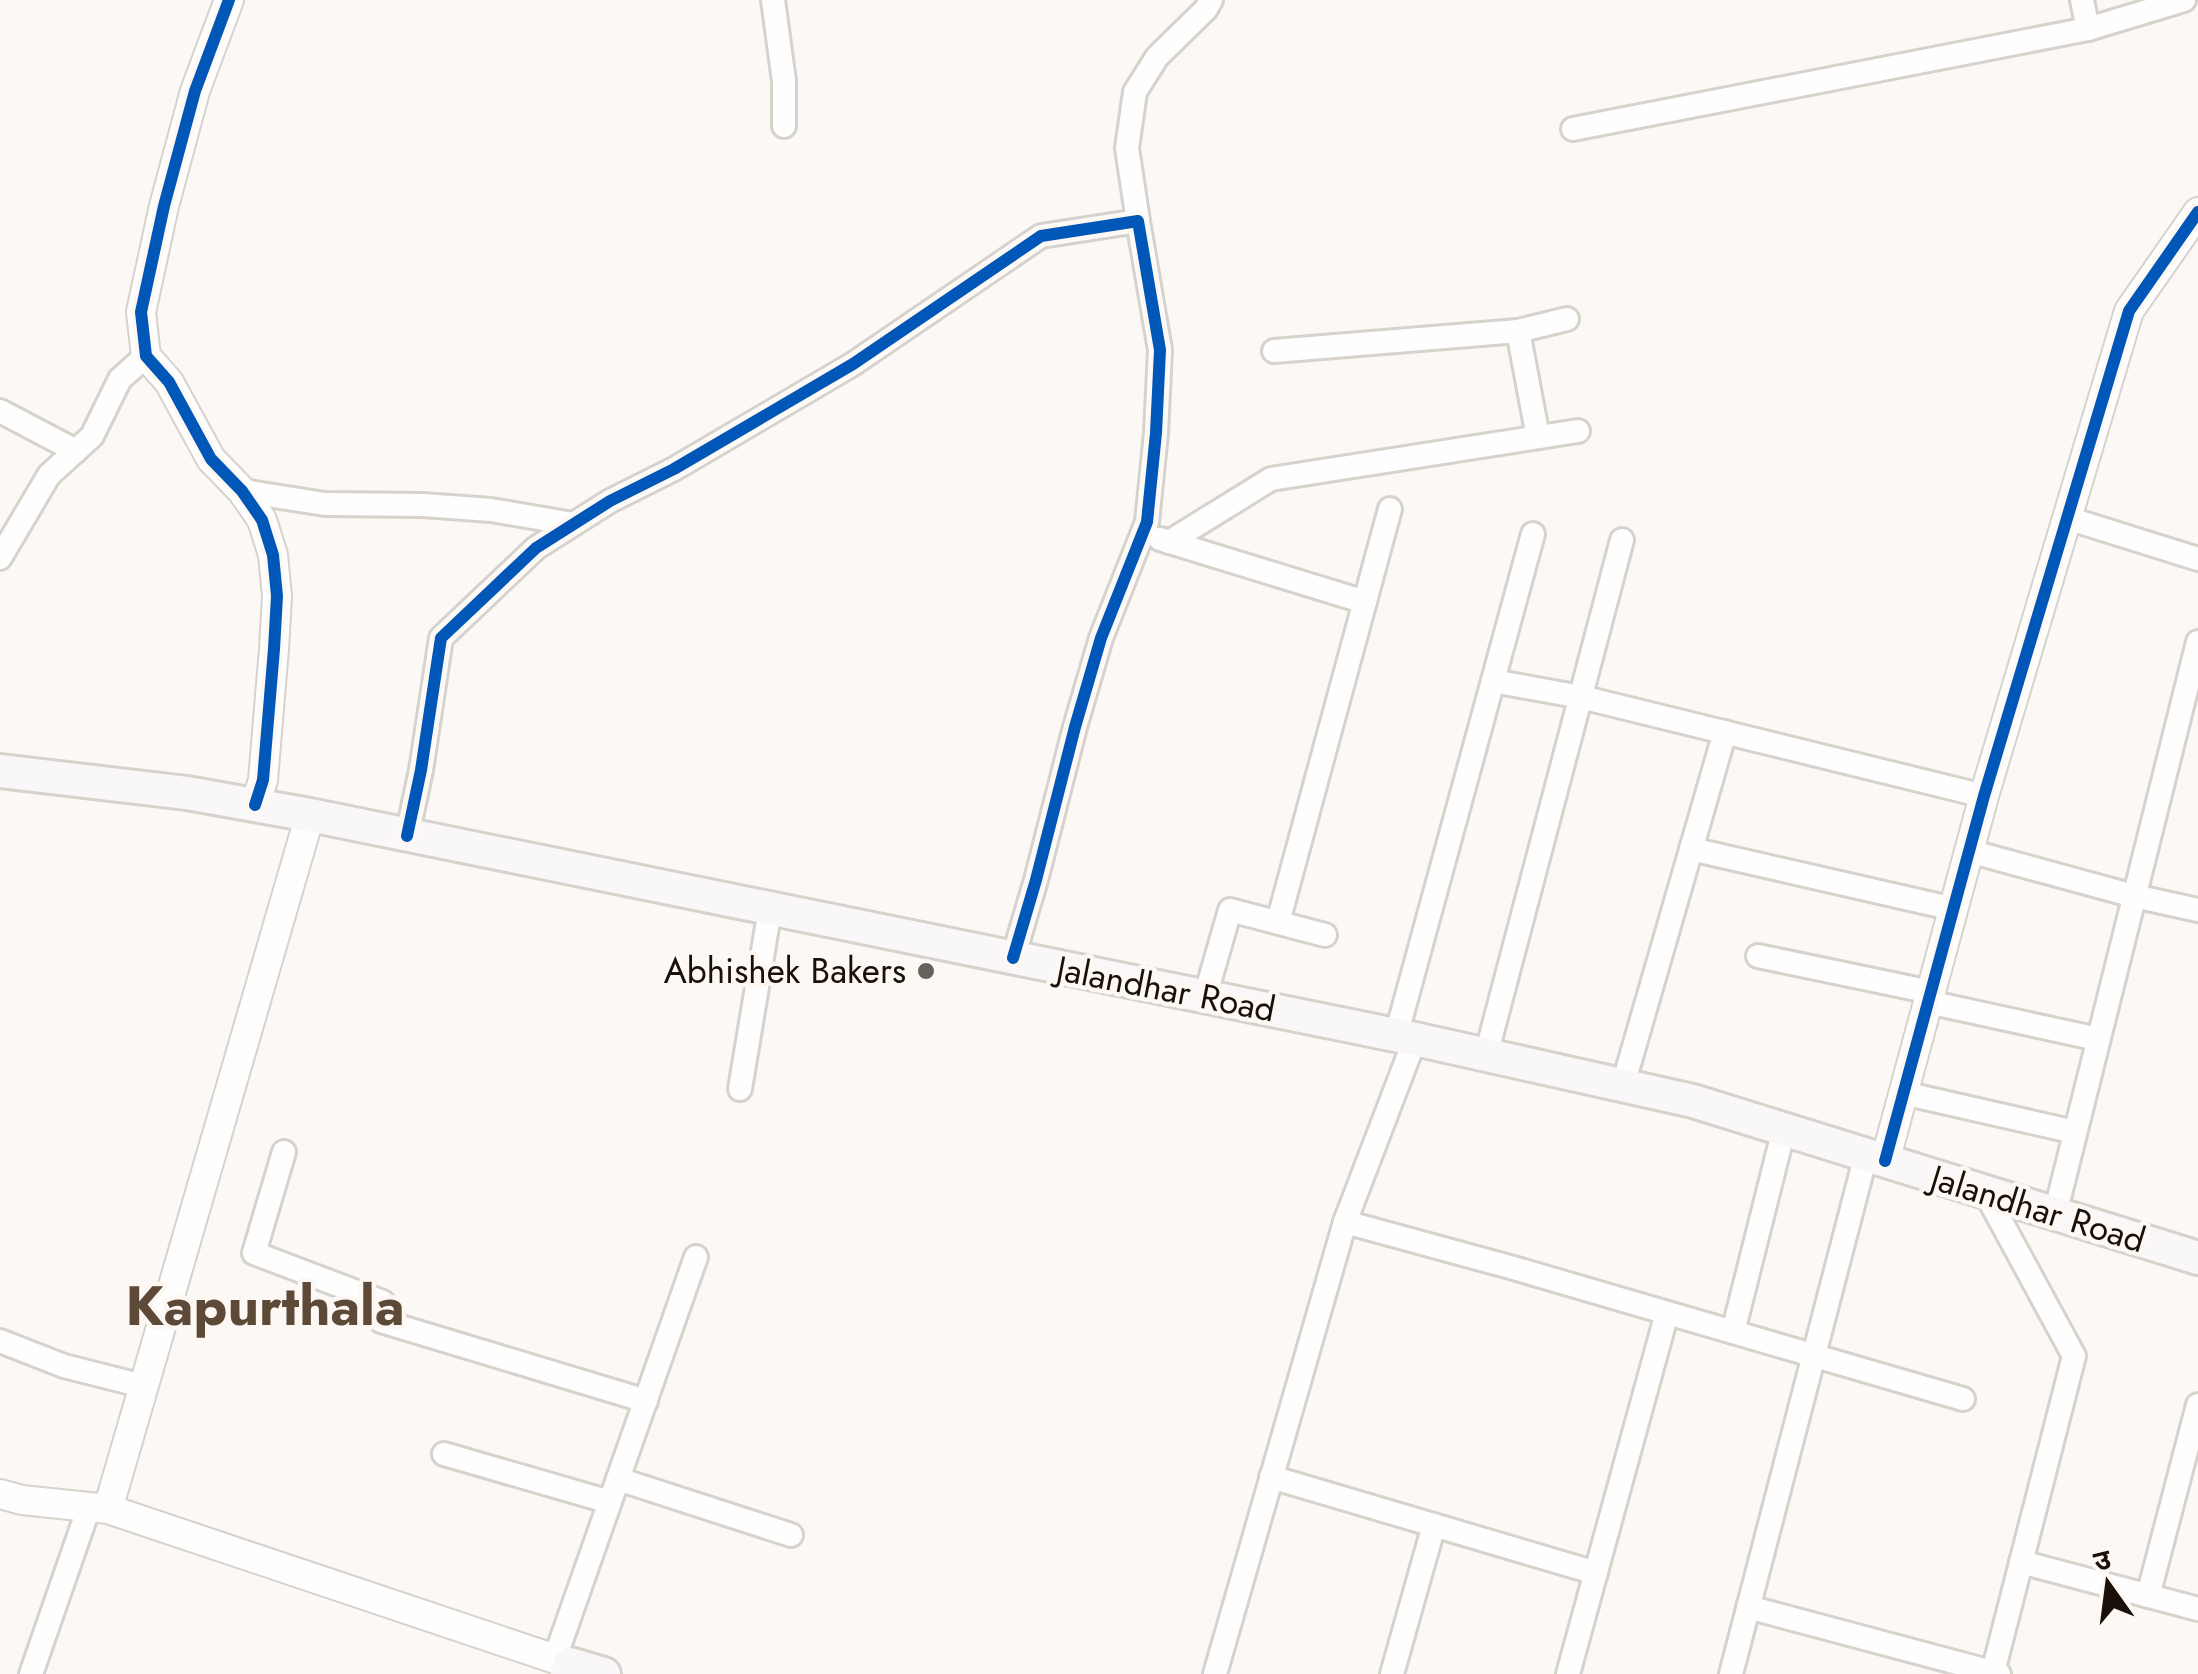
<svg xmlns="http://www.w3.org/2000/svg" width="2198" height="1674" font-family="Jost,'Noto Sans Devanagari',sans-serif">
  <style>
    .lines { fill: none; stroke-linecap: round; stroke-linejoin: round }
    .minor-casing { stroke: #d7d2cc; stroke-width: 28 }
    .tertiary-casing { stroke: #d7d2cc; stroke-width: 32 }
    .secondary-casing { stroke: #d7d2cc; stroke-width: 38 }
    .minor { stroke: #fefefe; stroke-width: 22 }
    .tertiary { stroke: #fefefe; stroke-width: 28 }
    .secondary { stroke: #faf7f8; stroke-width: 32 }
    .cycleway-casing { stroke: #fdf8f3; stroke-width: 19 }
    .cycleway { stroke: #0057b8; stroke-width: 12 }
    .poi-dot { fill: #67615c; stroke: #fdf8f3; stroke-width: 4 }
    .labels { text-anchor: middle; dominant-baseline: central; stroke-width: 9; stroke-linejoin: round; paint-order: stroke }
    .poi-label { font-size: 35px; fill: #181009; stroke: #fdf8f3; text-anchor: end }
    .street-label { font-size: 35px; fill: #181009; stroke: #fdf8f3 }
    .town-label { font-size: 55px; font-weight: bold; fill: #5d4938; stroke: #fdf8f3 }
  </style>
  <rect width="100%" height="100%" fill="#fbf8f5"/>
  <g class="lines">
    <!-- minor casing -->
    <g class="minor-casing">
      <g id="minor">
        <polyline points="773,0 784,81 784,126"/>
        <polyline points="2082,0 2088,29 2184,0"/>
        <polyline points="1573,129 2088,29"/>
        <polyline points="1138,221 1127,148 1135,92 1157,57 1206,9 1211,0"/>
        <polyline points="1518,331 1538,437"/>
        <polyline points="1274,351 1518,331 1567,319"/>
        <polyline points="0,411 76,451"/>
        <polyline points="242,491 325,504 423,505 491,510 573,524"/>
        <polyline points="2067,518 2198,559"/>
        <polyline points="1160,539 1365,602"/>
        <polyline points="1169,542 1271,479 1578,431"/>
        <polyline points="0,558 49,475 92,436 120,379 146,356"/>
        <polyline points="1493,681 1581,697 1984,796"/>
        <polyline points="407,836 421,770 441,638 536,548 610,501 674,469 853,364 1041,236 1138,221 1160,350 1156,433 1147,522 1101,638 1075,727 1036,880 1013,958"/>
        <polyline points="1691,849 1954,909"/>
        <polyline points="1969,851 2134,896 2198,910"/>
        <polyline points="1278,922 1390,509"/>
        <polyline points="1758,956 1931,992"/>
        <polyline points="1205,997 1230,910 1325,935"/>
        <polyline points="1928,1002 2098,1039"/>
        <polyline points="1396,1036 1533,534"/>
        <polyline points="1486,1055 1622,540"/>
        <polyline points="1623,1085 1725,732"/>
        <polyline points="740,1089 770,909"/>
        <polyline points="1903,1093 2075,1132"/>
        <polyline points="284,1152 254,1253 383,1302 381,1321 646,1401"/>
        <polyline points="1985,1192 2074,1356 1993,1672"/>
        <polyline points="2055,1214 2198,642"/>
        <polyline points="1345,1222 1510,1267 1963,1399"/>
        <polyline points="1733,1332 1784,1129"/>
        <polyline points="0,1341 64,1366 143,1386"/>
        <polyline points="444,1454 610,1502"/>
        <polyline points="1271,1477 1596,1573"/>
        <polyline points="618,1479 791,1535"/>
        <polyline points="2021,1562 2198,1609"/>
        <polyline points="2148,1596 2198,1405"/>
        <polyline points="1748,1607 1999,1674"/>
        <polyline points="555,1658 696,1257"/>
        <polyline points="31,1674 89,1507"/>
        <polyline points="1215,1674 1345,1222 1415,1039"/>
        <polyline points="1392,1674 1434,1525"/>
        <polyline points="1568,1674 1667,1313"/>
        <polyline points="1731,1674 1866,1155"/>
      </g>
    </g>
    <!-- tertiary casing -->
    <g class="tertiary-casing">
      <g id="tertiary">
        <polyline points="229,0 195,91 164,206 141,312 146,356 169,382 211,459 242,491 262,520 273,555 277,596 274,649 263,780 255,805"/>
        <polyline points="1885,1161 1984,796 2129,311 2198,212"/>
        <polyline points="0,1494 22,1500 108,1509 570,1664"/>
        <polyline points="108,1509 310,815"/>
      </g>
    </g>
    <!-- secondary casing -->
    <g class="secondary-casing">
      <g id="secondary">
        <polyline points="0,771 187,793 310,815 1415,1039 1693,1101 2198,1258"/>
        <polyline points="567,1674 570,1664 604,1674"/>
      </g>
    </g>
    <!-- minor -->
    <use href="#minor" class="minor"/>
    <!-- tertiary -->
    <use href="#tertiary" class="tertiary"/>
    <!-- secondary -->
    <use href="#secondary" class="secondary"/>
    <!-- cycleway casing -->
    <g class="cycleway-casing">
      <g id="cycleway">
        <polyline points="229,0 195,91 164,206 141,312 146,356 169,382 211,459 242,491 262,520 273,555 277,596 274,649 263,780 255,805"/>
        <polyline points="407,836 421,770 441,638 536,548 610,501 674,469 853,364 1041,236 1138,221 1160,350 1156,433 1147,522 1101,638 1075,727 1036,880 1013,958"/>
        <polyline points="1885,1161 1984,796 2129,311 2198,212"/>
      </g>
    </g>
    <!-- cycleway -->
    <use href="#cycleway" class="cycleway"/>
  </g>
  <!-- markers -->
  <circle class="poi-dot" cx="926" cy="971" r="10"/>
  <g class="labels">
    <!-- poi labels -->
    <g class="poi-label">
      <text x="906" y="971">Abhishek Bakers</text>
    </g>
    <!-- street labels -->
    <g class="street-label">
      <text transform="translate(1166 989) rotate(11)">Jalandhar Road</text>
      <text transform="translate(2038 1209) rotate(17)">Jalandhar Road</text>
    </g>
    <!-- town labels -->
    <g class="town-label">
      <text x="265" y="1306">Kapurthala</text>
    </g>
  </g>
  <!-- north arrow -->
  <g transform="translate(2108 1584) rotate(346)" stroke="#fdf8f3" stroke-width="8" paint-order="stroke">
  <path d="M0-8L18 38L0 25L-18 38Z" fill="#181009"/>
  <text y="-15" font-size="28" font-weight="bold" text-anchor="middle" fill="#181009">उ</text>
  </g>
</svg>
